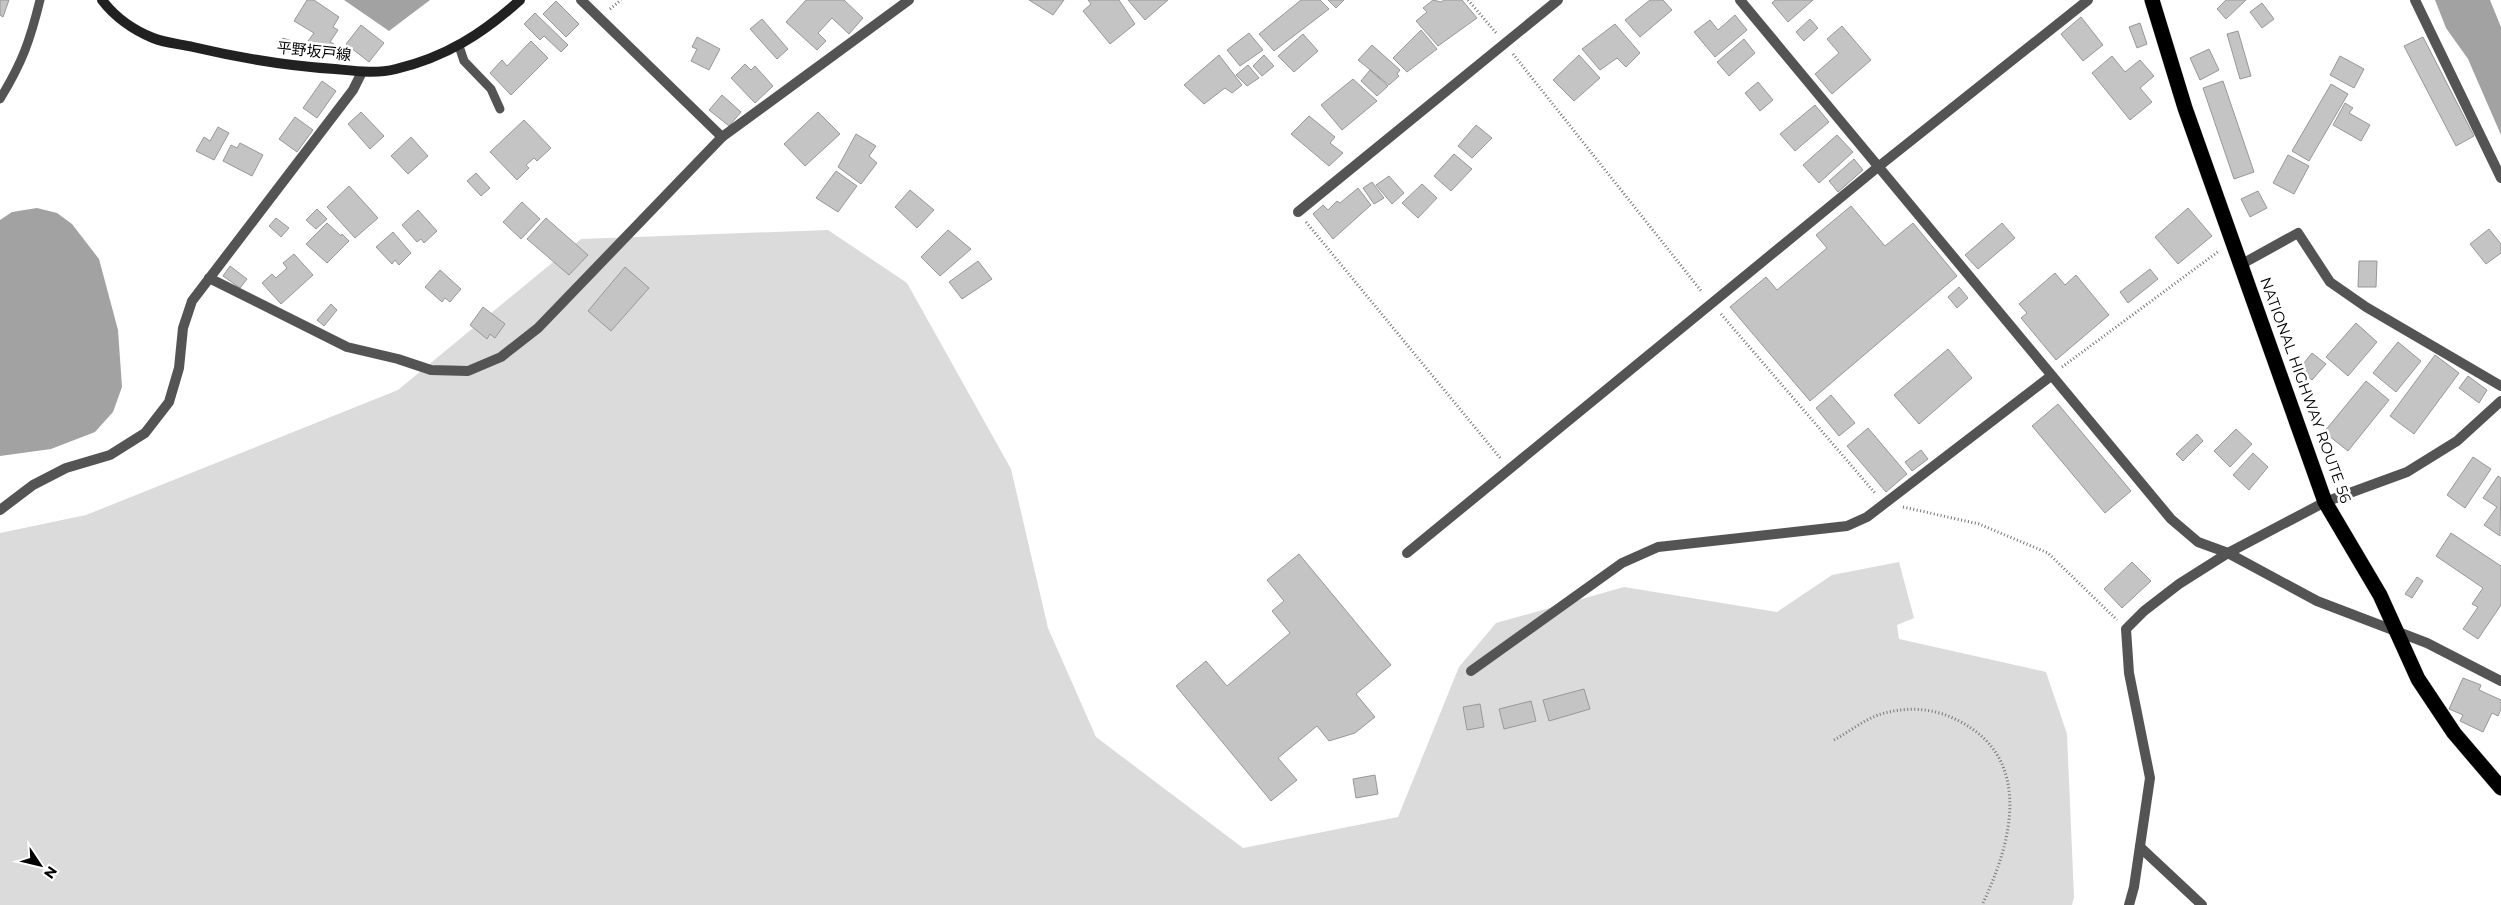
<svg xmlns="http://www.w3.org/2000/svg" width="2501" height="905" font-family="Montserrat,'Noto Sans JP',sans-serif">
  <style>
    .green { fill: #dbdbdb }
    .water { fill: #a2a2a2 }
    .building { fill: #c4c4c4; stroke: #989898 }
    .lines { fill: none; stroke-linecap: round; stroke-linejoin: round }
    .highway-casing { stroke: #dbdbdb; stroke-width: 16 }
    .path { stroke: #767676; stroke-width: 3; stroke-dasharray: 1 2.5; stroke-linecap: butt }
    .lane { stroke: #545454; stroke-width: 9 }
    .street { stroke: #545454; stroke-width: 10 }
    .secondary { stroke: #212121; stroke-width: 10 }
    .highway { stroke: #000; stroke-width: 15 }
    .labels { text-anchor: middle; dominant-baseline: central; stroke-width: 5; stroke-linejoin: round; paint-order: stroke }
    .street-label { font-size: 15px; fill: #000; stroke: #fff }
  </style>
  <rect width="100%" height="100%" fill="#fff"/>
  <!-- green -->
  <polygon class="green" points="828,230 907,283 1011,469 1048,628 1096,737 1243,848 1398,817 1459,667 1496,623 1624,587 1777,612 1832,575 1899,562 1914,618 1897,625 1899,639 2046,672 2067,734 2074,897 2072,905 0,905 0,533 86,515 398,390 581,239"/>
  <!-- water -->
  <g class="water">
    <polygon points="344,0 430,0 389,31"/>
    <polygon points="2435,0 2490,0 2501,27 2501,135 2468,59 2446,28"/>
    <polygon points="37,208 57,213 72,224 99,259 118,330 122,387 113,412 95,432 51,449 0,456 0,220 12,212"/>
  </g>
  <!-- building -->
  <g class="building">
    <polygon points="0,0 9,0 3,17 0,15"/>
    <polygon points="307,0 314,0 339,17 333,27 338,30 330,42 334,44 328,54 308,41 314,33 294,21"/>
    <polygon points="806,0 844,0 863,18 849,34 832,18 818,33 826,41 817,50 786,22"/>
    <polygon points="1029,0 1064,0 1053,15"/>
    <polygon points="1088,0 1119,0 1135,24 1110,44 1083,11 1091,4"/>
    <polygon points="1128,0 1168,0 1145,20"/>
    <polygon points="1301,0 1320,0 1329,9 1274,51 1259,34"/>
    <polygon points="1328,0 1344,0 1336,8"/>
    <polygon points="1433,0 1441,2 1444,0 1462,0 1477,18 1438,46 1416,21 1427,12 1423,8"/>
    <polygon points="1650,0 1663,0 1672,10 1640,37 1625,20"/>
    <polygon points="1775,0 1813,0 1788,22 1772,3"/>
    <polygon points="2226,0 2246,0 2226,19 2217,9"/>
    <polygon points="556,1 579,24 566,37 543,14"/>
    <polygon points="2262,3 2274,19 2262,28 2250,12"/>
    <polygon points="535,13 568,45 561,52 544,36 540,40 524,24"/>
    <polygon points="1735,15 1747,30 1715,57 1694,32 1710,20 1718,30"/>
    <polygon points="2081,17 2103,45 2083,61 2061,34"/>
    <polygon points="762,19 788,49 777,59 750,29"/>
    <polygon points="1810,19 1818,28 1804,41 1796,32"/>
    <polygon points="2140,23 2147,44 2137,48 2129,27"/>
    <polygon points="1615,24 1640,53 1626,67 1617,58 1600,70 1582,49"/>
    <polygon points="361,25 384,43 369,62 346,44"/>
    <polygon points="1842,26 1871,60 1832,94 1815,74 1839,53 1827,39"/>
    <polygon points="1421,30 1437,49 1407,72 1393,58"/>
    <polygon points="2238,31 2251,76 2240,79 2227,34"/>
    <polygon points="1249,33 1263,50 1240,66 1227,50"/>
    <polygon points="1303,34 1318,51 1294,72 1278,56"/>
    <polygon points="697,37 720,49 709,70 691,61 697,49 692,47"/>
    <polygon points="2423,37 2474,136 2456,146 2404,46"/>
    <polygon points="283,38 295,42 291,53 279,49"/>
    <polygon points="1744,39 1755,53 1729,76 1717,62"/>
    <polygon points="531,41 548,58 511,95 490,73 502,60 507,66"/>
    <polygon points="1372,45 1400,70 1397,74 1399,76 1389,85 1358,60"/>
    <polygon points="2209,49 2219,70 2200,80 2190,58"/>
    <polygon points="1219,55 1242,85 1232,93 1225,88 1204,104 1184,85"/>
    <polygon points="1264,55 1274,66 1262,76 1253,66"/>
    <polygon points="1579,55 1600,78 1574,101 1553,80"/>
    <polygon points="2112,56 2125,72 2140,60 2154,76 2140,88 2152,102 2130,120 2092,73"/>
    <polygon points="2340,56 2364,69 2354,88 2330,75"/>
    <polygon points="745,64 751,70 755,66 773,86 755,103 731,78"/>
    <polygon points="1248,65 1259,78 1247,86 1236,75"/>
    <polygon points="1370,70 1388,86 1377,96 1361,81"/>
    <polygon points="1353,79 1377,101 1342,130 1321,105"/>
    <polygon points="322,81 336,91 317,118 303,108"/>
    <polygon points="2223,81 2254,172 2234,179 2203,88"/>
    <polygon points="1758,82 1773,100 1760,111 1745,93"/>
    <polygon points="2331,84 2348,94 2309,161 2292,151"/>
    <polygon points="722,95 741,112 729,126 709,110"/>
    <polygon points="2345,103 2353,108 2349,113 2370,125 2361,141 2333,125"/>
    <polygon points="1815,105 1829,122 1795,151 1780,134"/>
    <polygon points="361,112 384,136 370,149 348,124"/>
    <polygon points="818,112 840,134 805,166 784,144"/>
    <polygon points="1309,116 1335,137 1330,143 1343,153 1329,166 1291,134"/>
    <polygon points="295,117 313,130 297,152 279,139"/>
    <polygon points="524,120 551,148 537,161 534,158 526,165 529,168 517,180 490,152"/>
    <polygon points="1476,125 1492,138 1472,158 1458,146"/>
    <polygon points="218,127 229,133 214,160 196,151 204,137 210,141"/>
    <polygon points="856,134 876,146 869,156 877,163 861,184 838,167"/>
    <polygon points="1837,135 1853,152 1819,183 1803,165"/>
    <polygon points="411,137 428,156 408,174 391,156"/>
    <polygon points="240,143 263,155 252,176 223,161 231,145 237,148"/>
    <polygon points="1454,154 1472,169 1451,191 1434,176"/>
    <polygon points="2288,155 2309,166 2294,194 2273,183"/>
    <polygon points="1854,159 1863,170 1838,192 1829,181"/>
    <polygon points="836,171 857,186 838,212 816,198"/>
    <polygon points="476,173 490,188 481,196 467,181"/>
    <polygon points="1389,176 1404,193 1392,204 1376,185"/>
    <polygon points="1372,182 1384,198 1374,204 1363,188"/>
    <polygon points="1422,184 1437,198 1418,218 1402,203"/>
    <polygon points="349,186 378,218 355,238 327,207"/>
    <polygon points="1358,188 1371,205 1333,239 1313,214 1323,205 1328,210 1337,201 1340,203"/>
    <polygon points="910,190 934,210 917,228 895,207"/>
    <polygon points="2258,191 2267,208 2250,217 2241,199"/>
    <polygon points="522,202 540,219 521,239 503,222"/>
    <polygon points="1851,206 1885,246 1913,223 1957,276 1810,401 1730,307 1766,277 1777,290 1827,248 1816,235"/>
    <polygon points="2188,208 2212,236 2178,264 2155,237"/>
    <polygon points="317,209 327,219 316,229 306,220"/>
    <polygon points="418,210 437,231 424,243 421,239 417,242 402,225"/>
    <polygon points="276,218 289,228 281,237 269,226"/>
    <polygon points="546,218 588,255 569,275 527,239"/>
    <polygon points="327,223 341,236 342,234 349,241 327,263 306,244"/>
    <polygon points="2002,223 2015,238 1978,269 1965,255"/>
    <polygon points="2489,229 2501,244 2501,253 2486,264 2470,244"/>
    <polygon points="948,230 971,249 940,276 921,257"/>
    <polygon points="393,232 411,253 399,265 395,260 392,264 376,247"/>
    <polygon points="294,254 313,275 281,304 262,283 272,274 276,278 287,268 283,263"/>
    <polygon points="978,261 992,279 962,299 949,282"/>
    <polygon points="2359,261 2377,261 2376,287 2358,287"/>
    <polygon points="230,266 247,279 240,288 223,276"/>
    <polygon points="625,267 649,288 611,331 588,311"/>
    <polygon points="2150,269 2158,279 2128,303 2120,292"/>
    <polygon points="440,270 461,289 450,302 445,298 442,302 425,287"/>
    <polygon points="2055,273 2065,285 2076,275 2109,315 2056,360 2021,318 2027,313 2019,304"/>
    <polygon points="1959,287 1968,298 1957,308 1948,297"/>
    <polygon points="331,304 337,310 324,326 317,320"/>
    <polygon points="483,307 505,324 495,338 490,334 487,339 470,325"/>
    <polygon points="2356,323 2377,342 2348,376 2326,357"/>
    <polygon points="2398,342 2421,361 2396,392 2373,373"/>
    <polygon points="1948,349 1972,378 1919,424 1894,395"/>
    <polygon points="2312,353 2326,364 2312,380 2299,369"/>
    <polygon points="2435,355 2459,373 2414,434 2390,416"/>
    <polygon points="2468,376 2487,390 2479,403 2459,388"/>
    <polygon points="2366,381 2389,400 2348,451 2324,432"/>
    <polygon points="1831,395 1855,423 1839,436 1816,408"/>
    <polygon points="2058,404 2131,491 2105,513 2032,426"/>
    <polygon points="1868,428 1907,474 1886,492 1847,446"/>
    <polygon points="2236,429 2252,444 2230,467 2214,451"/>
    <polygon points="2197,434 2203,441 2183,461 2176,454"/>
    <polygon points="1921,450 1928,459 1912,471 1905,462"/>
    <polygon points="2253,453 2268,467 2249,490 2233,475"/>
    <polygon points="2473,457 2491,469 2465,508 2447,495"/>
    <polygon points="2498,476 2501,478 2500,536 2484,525 2497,507 2483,498"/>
    <polygon points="2451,533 2501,566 2501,605 2478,639 2463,629 2478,607 2472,604 2483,588 2436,556"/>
    <polygon points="1299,554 1391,665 1356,694 1375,717 1355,733 1329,741 1317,726 1278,758 1297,780 1271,801 1176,686 1206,661 1227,686 1290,633 1272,611 1284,601 1267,580"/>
    <polygon points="2132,562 2151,581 2122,608 2104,589"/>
    <polygon points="2417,577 2423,581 2412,598 2405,594"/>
    <polygon points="2463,678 2481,685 2479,690 2501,700 2501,709 2498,716 2492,713 2483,732 2460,721 2463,715 2449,709"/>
    <polygon points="1584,689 1590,709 1549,721 1543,700"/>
    <polygon points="1531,701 1536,721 1504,729 1499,709"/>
    <polygon points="1480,704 1484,727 1467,730 1463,707"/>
    <polygon points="1375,775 1378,794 1356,798 1353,779"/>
  </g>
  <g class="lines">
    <!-- highway casing -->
    <g class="highway-casing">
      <polyline id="highway" points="2152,0 2185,108 2325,502 2380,595 2418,679 2454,733 2501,788"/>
    </g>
    <!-- path -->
    <g class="path">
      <polyline points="1468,0 1497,34"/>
      <polyline points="610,9 621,0"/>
      <polyline points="1513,54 1702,292"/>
      <polyline points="1306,222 1501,459"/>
      <polyline points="1721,314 1875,493"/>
      <polyline points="2062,367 2219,251"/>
      <polyline points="1903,507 1979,524 2048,553 2117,620"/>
      <path d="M1834 740C1849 732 1865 719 1881 714 1908 706 1935 708 1959 721 2034 759 2012 843 1982 905"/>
    </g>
    <!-- lane -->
    <g class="lane">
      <polyline points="459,46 464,61 491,89 500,109"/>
      <path d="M0 99C22 63 30 41 40 0"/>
    </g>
    <!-- street -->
    <g class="street">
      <polyline points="581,0 722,137"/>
      <polyline points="1740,0 2171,519 2198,542 2228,553 2317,601 2427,643 2501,681"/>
      <polyline points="2415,0 2501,178"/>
      <polyline points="1298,212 1558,0"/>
      <polyline points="2242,264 2298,233 2330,282 2366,307 2501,386"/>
      <polyline points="209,278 347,347 398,359 431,370 468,371 501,357 538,328 722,137 909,0"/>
      <polyline points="0,510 33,485 66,468 110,455 145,433 169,402 179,368 183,328 192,301 353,90 362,72"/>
      <polyline points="1407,553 1878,167 2088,0"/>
      <polyline points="1471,671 1622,563 1658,547 1847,526 1867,517 2051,376"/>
      <polyline points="2140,847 2202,905"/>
      <polyline points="2129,905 2134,887 2150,778 2129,673 2126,629 2144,611 2179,584 2228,553 2325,502 2407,472 2457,441 2501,401"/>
    </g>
    <!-- secondary -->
    <path class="secondary" d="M102 0C114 16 133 30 153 38 165 43 180 44 193 47 240 58 287 66 335 69 355 71 376 74 396 69 446 57 482 34 520 0"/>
    <!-- highway -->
    <use href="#highway" class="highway"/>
  </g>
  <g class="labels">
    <!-- street labels -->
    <g class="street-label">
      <text transform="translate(314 51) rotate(6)">平野坂戸線</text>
      <text transform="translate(2306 390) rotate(70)">NATIONAL HIGHWAY ROUTE 56</text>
    </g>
  </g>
  <!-- north arrow -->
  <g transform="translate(40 865) rotate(125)" stroke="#ffffff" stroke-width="4" paint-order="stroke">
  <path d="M0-4L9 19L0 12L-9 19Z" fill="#000000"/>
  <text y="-8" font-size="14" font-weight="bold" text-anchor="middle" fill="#000000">N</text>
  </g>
</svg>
